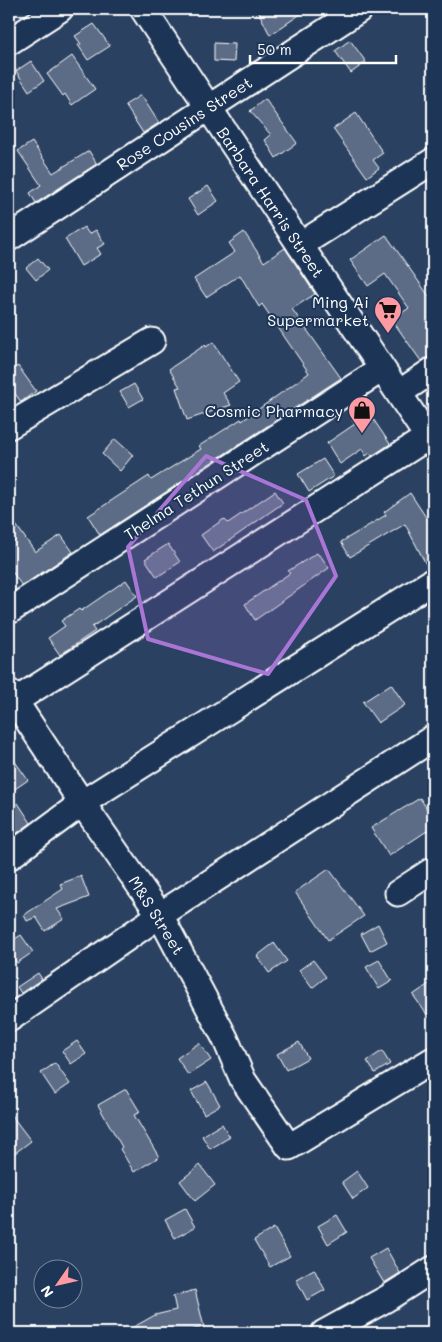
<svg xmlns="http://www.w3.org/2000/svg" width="442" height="1342" font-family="Mali,sans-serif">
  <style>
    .building { fill: #5b6c86; stroke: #fff }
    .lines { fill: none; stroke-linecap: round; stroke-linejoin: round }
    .minor-casing { stroke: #fff; stroke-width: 29 }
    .minor { stroke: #1d3557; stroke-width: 25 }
    .marked { fill: #a976d5; fill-opacity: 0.2; stroke: #a976d5; stroke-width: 4; stroke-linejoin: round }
    .labels { text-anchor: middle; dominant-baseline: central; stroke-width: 4; stroke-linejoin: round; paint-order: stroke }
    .street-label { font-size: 16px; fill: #fff; stroke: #1d3557 }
    .poi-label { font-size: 16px; fill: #fff; stroke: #1d3557; text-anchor: end }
  </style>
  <rect width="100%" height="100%" fill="#2a4161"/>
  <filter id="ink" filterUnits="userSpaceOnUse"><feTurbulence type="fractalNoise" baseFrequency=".02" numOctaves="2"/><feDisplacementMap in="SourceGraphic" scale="10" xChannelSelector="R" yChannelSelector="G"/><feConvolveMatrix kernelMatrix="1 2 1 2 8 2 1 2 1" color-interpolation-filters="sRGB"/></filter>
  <g filter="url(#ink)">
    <!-- building -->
    <g class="building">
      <polygon points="257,9 308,9 270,35"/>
      <polygon points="94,24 110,46 88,60 78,45 81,44 75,36"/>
      <polygon points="350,40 366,62 351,73 335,51"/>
      <polygon points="214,43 235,44 234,62 214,61"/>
      <polygon points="72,56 95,89 72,105 65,94 63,96 47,74"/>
      <polygon points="31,61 44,81 29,91 16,71"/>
      <polygon points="141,95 159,123 143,133 125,105"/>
      <polygon points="265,99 297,143 276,158 265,140 271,135 250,111"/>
      <polygon points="356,113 383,153 373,160 379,168 367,177 333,129"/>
      <polygon points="32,142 53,173 89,151 97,164 36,203 30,193 41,185 18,151"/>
      <polygon points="208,186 218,201 198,215 188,199"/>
      <polygon points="84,227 89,234 96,230 105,244 97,248 101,254 81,266 65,239"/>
      <polygon points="244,232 264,262 285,248 315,294 292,309 341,378 100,535 88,516 149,476 151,480 201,449 199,446 241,419 242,421 309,373 262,304 259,307 240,275 206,297 194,279 235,252 229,243"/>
      <polygon points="386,235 433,302 433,356 421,361 392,320 409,308 385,274 368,286 350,260"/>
      <polygon points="38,258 48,270 36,280 26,268"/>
      <polygon points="213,342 239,382 223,393 231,405 187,420 176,388 180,387 169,369 205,345 206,347"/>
      <polygon points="18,366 36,391 21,402 9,385 9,372"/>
      <polygon points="134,384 143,399 129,407 120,392"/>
      <polygon points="367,410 390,444 372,456 370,453 366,456 362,449 340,464 327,443 355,424 352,420"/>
      <polygon points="115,439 133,455 120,471 102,454"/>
      <polygon points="323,459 334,476 309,492 298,474"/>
      <polygon points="275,491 283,503 213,552 201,535 224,519 228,523"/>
      <polygon points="410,493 433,528 433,567 428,568 405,524 350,557 341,542 386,515 384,512"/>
      <polygon points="9,515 35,552 61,535 73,552 22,586 9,567"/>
      <polygon points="168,544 180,562 157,577 145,559"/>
      <polygon points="317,553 319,556 320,555 329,568 255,620 245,604 290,573 288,571"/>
      <polygon points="126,580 137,596 92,627 95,631 60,655 48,638 65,626 61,621 79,609 81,611"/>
      <polygon points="391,684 405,705 378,723 363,702"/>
      <polygon points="9,753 28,780 9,793"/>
      <polygon points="420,798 433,818 433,827 389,856 371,828"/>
      <polygon points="18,803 31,823 9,839 9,809"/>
      <polygon points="329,869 364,916 328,940 295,892"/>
      <polygon points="81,876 89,897 57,909 64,919 45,931 36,917 27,921 24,915 63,889 60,884"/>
      <polygon points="378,924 387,942 370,951 361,934"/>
      <polygon points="21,935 33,952 17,963 9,952 9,943"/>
      <polygon points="274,943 287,961 269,973 257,956"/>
      <polygon points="313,960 326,977 312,988 299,970"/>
      <polygon points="379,960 392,981 379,989 366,967"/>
      <polygon points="38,973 42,979 21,993 17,987"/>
      <polygon points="433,981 433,1023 413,995"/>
      <polygon points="77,1041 86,1054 71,1064 62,1051"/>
      <polygon points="299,1042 308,1058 286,1070 277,1054"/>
      <polygon points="199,1043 211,1060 188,1075 177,1058"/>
      <polygon points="382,1051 390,1064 375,1073 367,1061"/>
      <polygon points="55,1063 70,1084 55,1094 41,1073"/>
      <polygon points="207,1082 220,1105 204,1114 191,1091"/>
      <polygon points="126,1089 140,1112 134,1115 159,1157 134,1172 120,1149 122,1147 98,1105"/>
      <polygon points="9,1112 31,1141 15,1153 9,1144"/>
      <polygon points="222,1124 230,1137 210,1149 202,1136"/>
      <polygon points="200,1165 215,1185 195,1201 180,1181"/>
      <polygon points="357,1171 368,1188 353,1199 342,1182"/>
      <polygon points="185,1209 195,1227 175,1238 165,1220"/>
      <polygon points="337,1215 347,1232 328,1244 318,1226"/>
      <polygon points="274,1228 290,1256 270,1267 254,1240"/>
      <polygon points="386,1248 400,1273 384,1283 369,1258"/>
      <polygon points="314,1269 325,1290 307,1300 296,1279"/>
      <polygon points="195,1290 204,1327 179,1333 123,1333 155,1315 176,1310 173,1296"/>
    </g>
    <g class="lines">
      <!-- minor casing -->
      <g class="minor-casing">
        <g id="minor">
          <polyline points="143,9 433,445"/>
          <polyline points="9,42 60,9"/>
          <polyline points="9,238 360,9"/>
          <polyline points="300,245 433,161"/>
          <polyline points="399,393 433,370"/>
          <polyline points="9,426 152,341"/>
          <polyline points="9,611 382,369"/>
          <polyline points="9,692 82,803 160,915 225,1038 243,1080 289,1147 433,1060"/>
          <polyline points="15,701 428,437"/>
          <polyline points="9,857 82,803 433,581"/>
          <polyline points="398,893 433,870"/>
          <polyline points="9,1019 160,915 433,738"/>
          <polyline points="324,1333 386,1299 433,1269"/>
        </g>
      </g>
      <!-- minor -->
      <use href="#minor" class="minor"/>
    </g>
  </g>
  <!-- marked area -->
  <path class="marked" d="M206 456 306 500 336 576 268 674 148 639 128 547Z"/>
  <!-- icons -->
  <defs>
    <g id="supermarket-pin" transform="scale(1.4375)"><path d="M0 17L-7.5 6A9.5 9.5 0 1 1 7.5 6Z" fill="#ff9aa2" stroke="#1d3557"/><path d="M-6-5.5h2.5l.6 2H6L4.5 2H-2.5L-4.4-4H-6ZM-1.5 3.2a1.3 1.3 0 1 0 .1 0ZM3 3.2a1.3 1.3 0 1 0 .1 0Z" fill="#111"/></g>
    <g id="shop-pin" transform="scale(1.4375)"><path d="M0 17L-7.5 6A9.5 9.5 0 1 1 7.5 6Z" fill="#ff9aa2" stroke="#1d3557"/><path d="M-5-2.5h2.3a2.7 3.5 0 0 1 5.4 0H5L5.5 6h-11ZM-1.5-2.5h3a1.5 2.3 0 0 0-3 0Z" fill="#111"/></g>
  </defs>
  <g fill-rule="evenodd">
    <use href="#supermarket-pin" x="388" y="310"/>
    <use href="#shop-pin" x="362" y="410"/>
  </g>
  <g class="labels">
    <!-- street labels -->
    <g class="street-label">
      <text transform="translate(184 123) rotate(-33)">Rose Cousins Street</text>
      <text transform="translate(271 202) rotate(56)">Barbara Harris Street</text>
      <text transform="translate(196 490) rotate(-33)">Thelma Tethun Street</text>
      <text transform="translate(157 915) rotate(58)">M&amp;S Street</text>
    </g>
    <!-- poi labels -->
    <g class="poi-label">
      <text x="369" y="301">Ming Ai<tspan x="369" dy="18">Supermarket</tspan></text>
      <text x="343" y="410">Cosmic Pharmacy</text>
    </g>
  </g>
  <!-- margin -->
  <rect width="442" height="1342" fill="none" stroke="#1d3557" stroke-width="30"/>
  <rect x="15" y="15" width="412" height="1312" fill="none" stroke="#fff" stroke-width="2" filter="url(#ink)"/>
  <!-- north arrow -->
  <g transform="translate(58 1284) rotate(236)"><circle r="24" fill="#1d3557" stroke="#77869a"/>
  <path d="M0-4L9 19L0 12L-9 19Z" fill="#ff9aa2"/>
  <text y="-8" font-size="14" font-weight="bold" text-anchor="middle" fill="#ffffff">N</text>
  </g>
  <!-- scale -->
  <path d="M250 55v8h146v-8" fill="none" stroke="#ffffff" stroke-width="2.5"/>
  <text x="257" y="55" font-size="15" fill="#ffffff" stroke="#1d3557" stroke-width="4" paint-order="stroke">50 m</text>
</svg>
